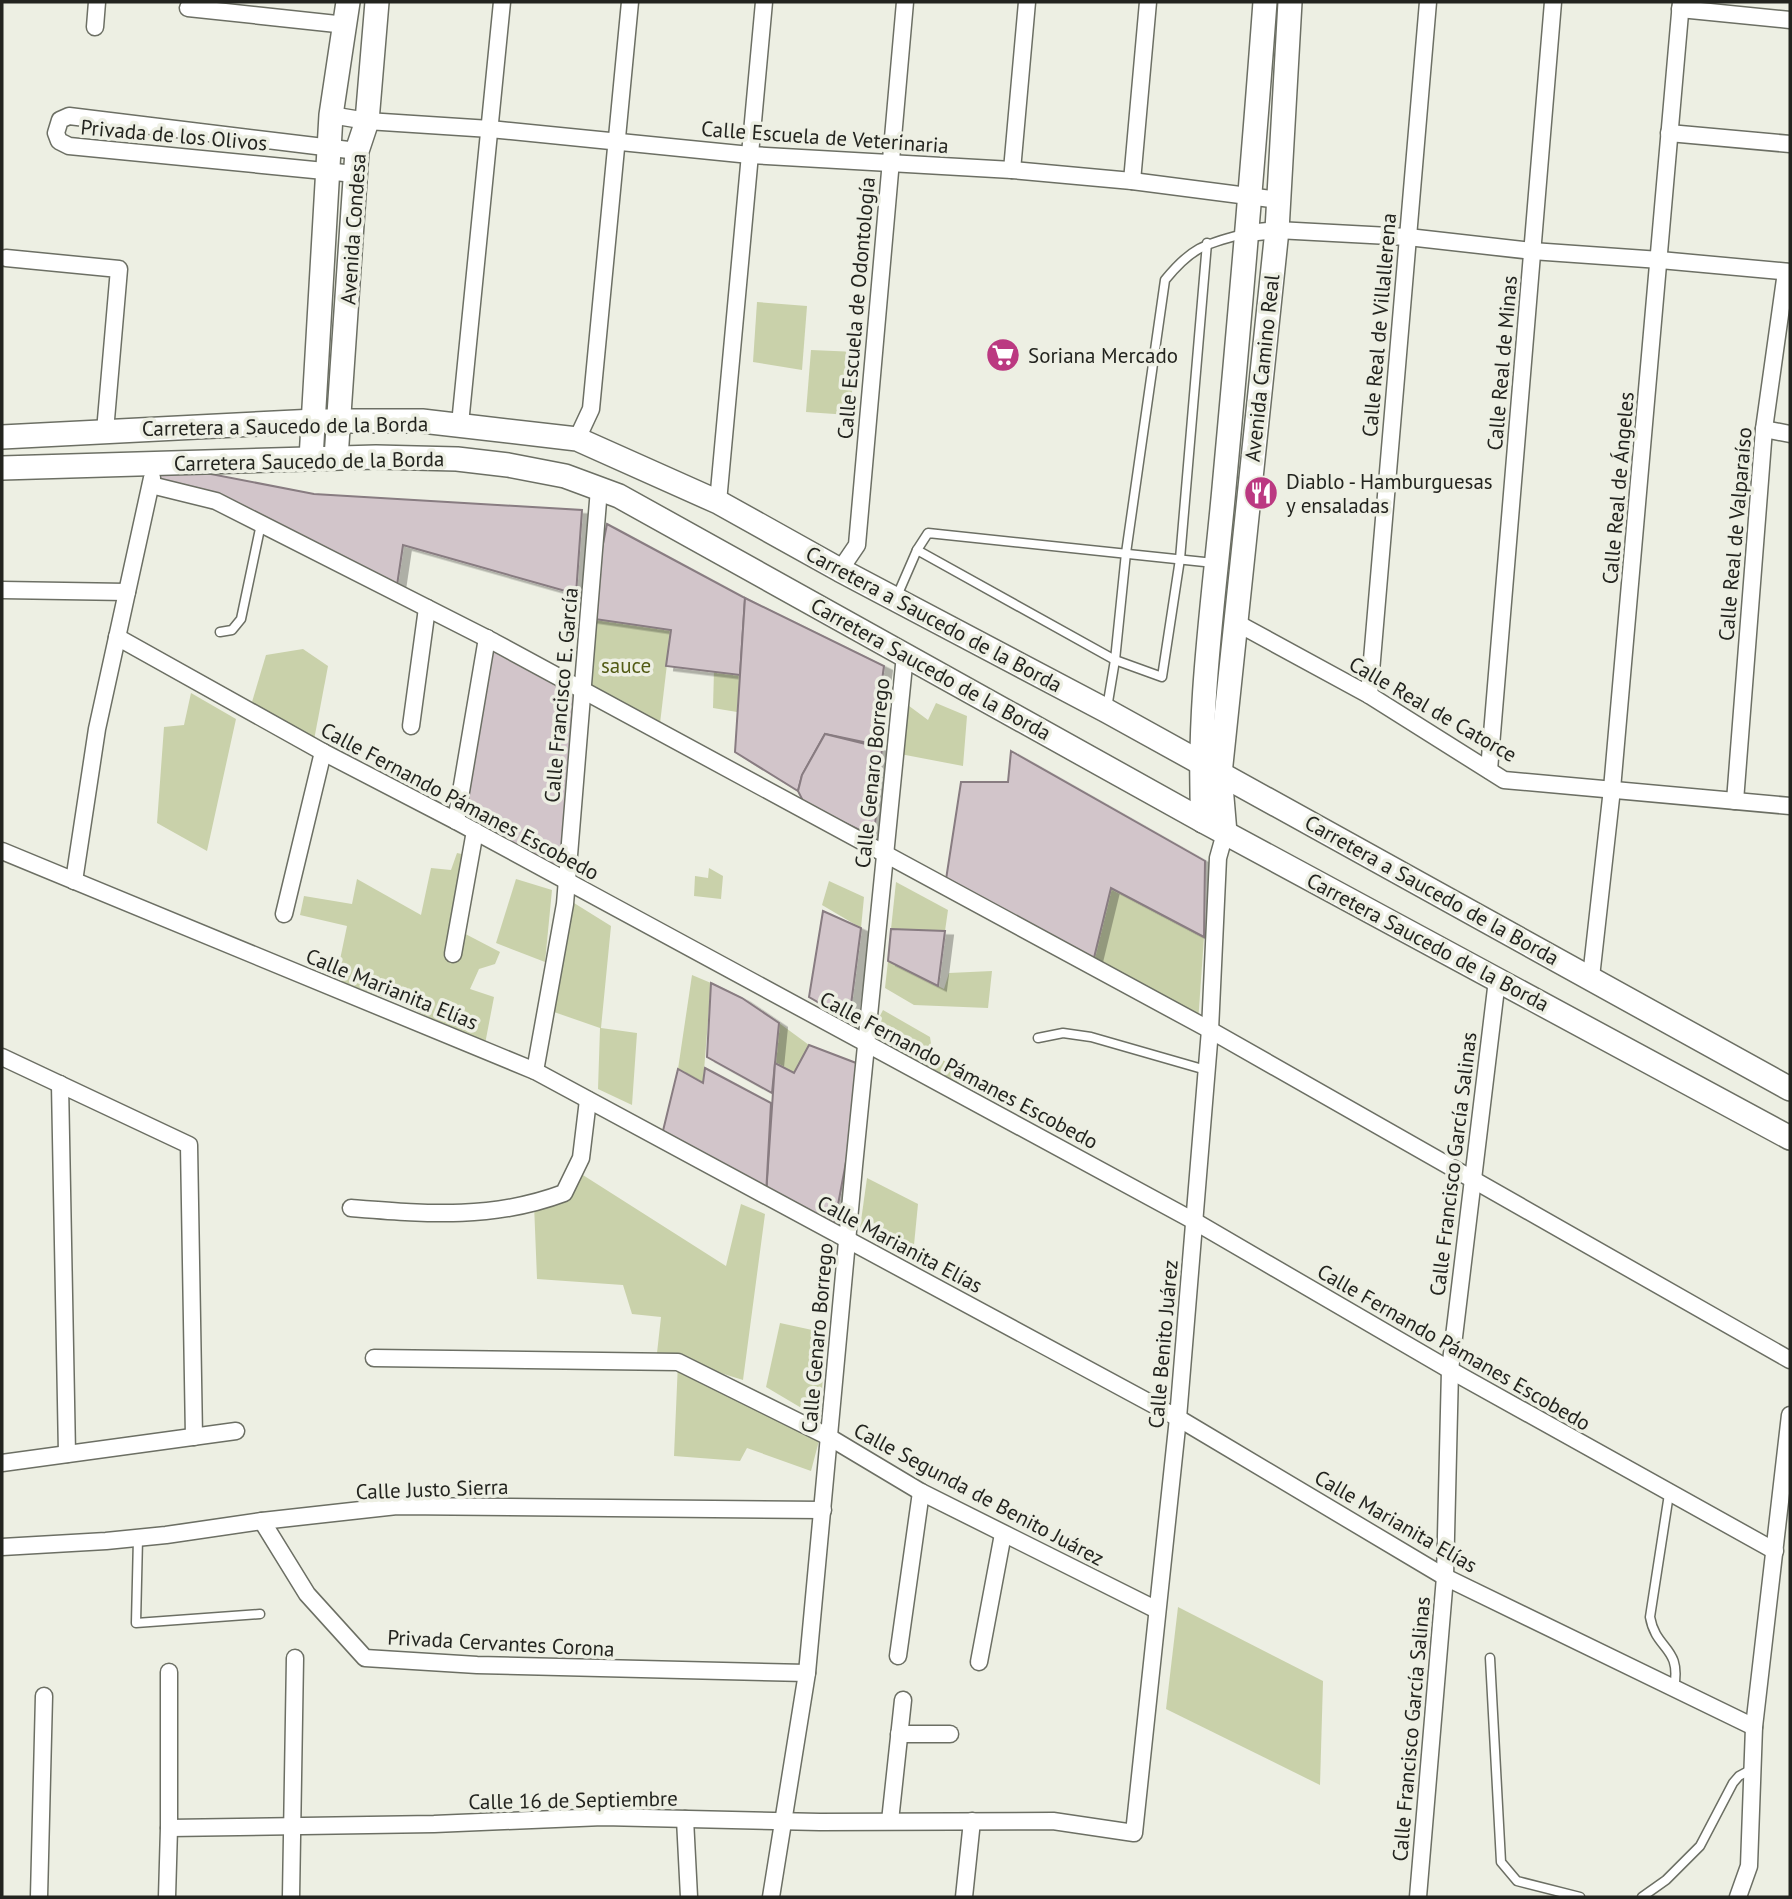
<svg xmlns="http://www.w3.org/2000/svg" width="1792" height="1899" font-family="'PT Sans',sans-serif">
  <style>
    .green { fill: #c9d1aa }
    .building { fill: #d2c5ca; stroke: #887c81; stroke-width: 2; filter: url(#shadow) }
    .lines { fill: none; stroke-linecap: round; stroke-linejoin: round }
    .lane-casing { stroke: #6c6f64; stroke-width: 11 }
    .street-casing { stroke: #6c6f64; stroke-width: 19 }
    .secondary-casing { stroke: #6c6f64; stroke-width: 26 }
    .lane { stroke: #fff; stroke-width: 8 }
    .street { stroke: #fff; stroke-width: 16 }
    .secondary { stroke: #fff; stroke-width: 23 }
    .labels { text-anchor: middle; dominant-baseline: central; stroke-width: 7; stroke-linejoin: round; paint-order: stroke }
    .street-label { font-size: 21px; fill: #23241f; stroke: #edefe3 }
    .poi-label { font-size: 21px; fill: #23241f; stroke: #edefe3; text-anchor: start }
    .park-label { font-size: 21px; fill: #525b15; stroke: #edefe3 }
  </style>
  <defs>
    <filter id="shadow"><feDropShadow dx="8" dy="4.5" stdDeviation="0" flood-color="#0004"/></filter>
  </defs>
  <rect width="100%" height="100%" fill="#edefe3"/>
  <!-- green -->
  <g class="green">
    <polygon points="757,302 807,306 802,370 753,362"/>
    <polygon points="811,350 857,352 849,415 806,412"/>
    <polygon points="588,618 671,630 659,732 582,690"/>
    <polygon points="303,649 328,666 314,740 252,702 266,655"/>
    <polygon points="714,670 740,675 737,712 713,708"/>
    <polygon points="191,693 236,719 207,851 157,823 164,727 184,725"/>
    <polygon points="901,700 928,720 936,703 967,716 963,766 895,753"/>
    <polygon points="457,853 466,855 452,927 500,952 495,964 479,969 470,989 494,997 485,1044 402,1004 342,982 337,974 347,926 300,915 304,896 352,904 357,879 421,915 431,868 451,870"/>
    <polygon points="709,868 723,876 721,899 694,896 695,876 708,878"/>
    <polygon points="516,879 552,890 545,962 496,943"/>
    <polygon points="829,881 864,897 861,928 822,905"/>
    <polygon points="896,882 948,910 945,931 891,929"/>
    <polygon points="1111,888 1204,937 1198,1023 1092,966"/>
    <polygon points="574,903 611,926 601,1028 637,1033 632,1105 598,1089 600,1028 554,1012"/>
    <polygon points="888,961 944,989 949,973 992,971 988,1008 914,1005 885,988"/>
    <polygon points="692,975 711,983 703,1083 678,1069"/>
    <polygon points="883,1010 930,1037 933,1057 959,1066 959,1094 866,1043"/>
    <polygon points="779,1023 809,1045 794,1073 775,1063"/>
    <polygon points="575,1170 726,1266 741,1204 765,1214 743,1380 657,1353 661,1317 632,1314 623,1285 537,1279 534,1204 572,1195"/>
    <polygon points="867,1178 918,1204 913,1255 860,1228"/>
    <polygon points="780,1323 826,1333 820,1419 766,1387"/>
    <polygon points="678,1362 821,1433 811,1471 747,1448 740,1461 674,1456"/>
    <polygon points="1178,1607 1323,1681 1320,1785 1166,1709"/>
  </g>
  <!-- building -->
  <g class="building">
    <polygon points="154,463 314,494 582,510 576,594 403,545 396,592 261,524 151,485"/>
    <polygon points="607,524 745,598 740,675 666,666 671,630 588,618"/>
    <polygon points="745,598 884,666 873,744 825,734 802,775 798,791 735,752"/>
    <polygon points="494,642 582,690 559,877 456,821"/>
    <polygon points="825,734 882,748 874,837 804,803 798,791 802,775"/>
    <polygon points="1011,751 1205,861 1204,937 1111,888 1092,966 945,886 961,782 1008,782"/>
    <polygon points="823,911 861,928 849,1020 809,997"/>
    <polygon points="891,929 945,931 938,986 888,961"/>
    <polygon points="711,983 742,998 779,1023 772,1093 707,1057"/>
    <polygon points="809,1045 864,1066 834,1226 766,1195 775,1063 794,1073"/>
    <polygon points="705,1068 771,1103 766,1195 661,1139 678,1069 703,1083"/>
  </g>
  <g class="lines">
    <!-- lane casing -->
    <g class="lane-casing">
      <g id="lane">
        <polyline points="917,550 1115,660 1162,677 1180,559 1207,243"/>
        <polyline points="897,596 917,550 928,533 1214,563"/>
        <polyline points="220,632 232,630 241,619 261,524"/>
        <path d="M1107 708 1115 660 1126 553 1165 280C1191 248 1204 244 1243 234"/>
        <polyline points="1038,1038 1063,1033 1091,1037 1206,1070"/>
        <path d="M1669 1494 1650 1617C1656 1651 1682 1646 1674 1688"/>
        <polyline points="138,1538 136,1623 260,1614"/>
        <polyline points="1490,1658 1501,1862 1517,1881 1580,1897"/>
        <polyline points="1642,1897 1666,1880 1700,1846 1733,1783 1739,1776 1752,1769"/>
      </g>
    </g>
    <!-- street casing -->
    <g class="street-casing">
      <g id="street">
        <polyline points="188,8 346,25"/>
        <polyline points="1680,9 1790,20"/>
        <polyline points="95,27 97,2"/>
        <polyline points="331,115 367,121 490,129 750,155 1012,170 1132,181 1279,200"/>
        <polyline points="1669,133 1790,144"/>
        <polyline points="1012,170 1027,2"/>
        <polyline points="355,174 69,146 59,141 56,133 60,120 69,116 357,151"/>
        <polyline points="1132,181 1148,2"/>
        <polyline points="1248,233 1277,230 1408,237 1532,251 1660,260 1790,272"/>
        <polyline points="6,258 119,269 105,431"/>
        <polyline points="460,424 502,2"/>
        <polyline points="1764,429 1790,434"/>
        <polyline points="577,439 591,409 630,2"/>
        <polyline points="151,485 216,501 494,642 1210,1030 1790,1360"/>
        <polyline points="718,502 764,2"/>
        <polyline points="840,570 857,545 905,2"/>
        <polyline points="2,590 127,592"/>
        <polyline points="1235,622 1369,695 1504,780 1790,806"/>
        <polyline points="117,637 323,752 456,821 1194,1221 1450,1370 1775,1551"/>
        <polyline points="1369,695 1428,2"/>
        <polyline points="411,726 427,608"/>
        <polyline points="1489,770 1553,2"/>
        <polyline points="1735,801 1764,429 1786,272"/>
        <polyline points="456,821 487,638"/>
        <polyline points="2,851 535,1071 1178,1418 1445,1577 1754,1727"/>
        <polyline points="74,881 97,729 152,478"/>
        <polyline points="284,914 323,752"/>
        <polyline points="453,954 475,831"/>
        <polyline points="1591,977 1612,789 1681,2"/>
        <polyline points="2,1057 189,1145 194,1437"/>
        <polyline points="535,1071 565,904 599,489"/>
        <polyline points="60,1084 67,1454"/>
        <path d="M351 1208C427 1214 492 1220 564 1193L581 1158 588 1100"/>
        <polyline points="374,1358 678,1362 829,1437 921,1492 1157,1610"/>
        <polyline points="2,1463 236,1431"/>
        <polyline points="262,1521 307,1594 365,1658 477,1665 807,1673"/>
        <polyline points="2,1547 106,1541 166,1535 262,1521 397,1506 823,1510"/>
        <polyline points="898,1656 921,1492"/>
        <polyline points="979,1662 1003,1534"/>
        <polyline points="169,1672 169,1828 434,1824 603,1817 820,1822 1053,1821 1134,1833 1178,1418 1210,1030 1218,858 1225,833"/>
        <polyline points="899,1734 950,1734"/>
        <polyline points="685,1819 689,1897"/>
        <polyline points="890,1821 903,1700"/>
        <polyline points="39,1897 44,1696"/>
        <polyline points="167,1897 169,1828"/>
        <polyline points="291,1897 295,1658"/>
        <polyline points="771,1897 807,1673 854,1166 905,655"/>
        <polyline points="964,1897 972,1821"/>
        <polyline points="1418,1897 1445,1577 1450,1370 1497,980"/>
        <polyline points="1738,1897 1749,1866 1754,1727 1790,1415"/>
      </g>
    </g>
    <!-- secondary casing -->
    <g class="secondary-casing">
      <g id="secondary">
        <polyline points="2,437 315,421 422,421 577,439 718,502 840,570 1107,711 1790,1089"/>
        <polyline points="336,458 357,151 367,121 377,2"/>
        <polyline points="311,459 331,115 348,2"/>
        <polyline points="2,468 376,457 457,459 508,465 565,476 619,496 1203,821 1790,1138"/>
        <path d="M1203 821C1197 710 1214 598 1224 488 1239 326 1253 164 1265 2"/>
        <polyline points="1225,833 1220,774 1277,230 1290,2"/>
      </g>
    </g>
    <!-- lane -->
    <use href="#lane" class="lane"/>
    <!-- street -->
    <use href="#street" class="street"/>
    <!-- secondary -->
    <use href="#secondary" class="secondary"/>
  </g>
  <!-- icons -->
  <defs>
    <g id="supermarket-disc" transform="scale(1.75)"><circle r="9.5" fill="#bb3981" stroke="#edefe3"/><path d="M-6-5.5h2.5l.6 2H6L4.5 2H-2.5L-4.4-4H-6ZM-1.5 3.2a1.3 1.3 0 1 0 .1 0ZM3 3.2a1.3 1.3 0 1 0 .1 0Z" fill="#fff"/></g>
    <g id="restaurant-disc" transform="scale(1.75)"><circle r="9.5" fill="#bb3981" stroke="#edefe3"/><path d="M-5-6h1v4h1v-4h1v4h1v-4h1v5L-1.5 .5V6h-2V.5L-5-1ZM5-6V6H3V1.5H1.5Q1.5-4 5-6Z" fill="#fff"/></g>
  </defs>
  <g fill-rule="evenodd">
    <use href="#supermarket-disc" x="1003" y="355"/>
    <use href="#restaurant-disc" x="1261" y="493"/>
  </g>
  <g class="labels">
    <!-- street labels -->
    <g class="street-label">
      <text transform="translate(174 135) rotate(5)">Privada de los Olivos</text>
      <text transform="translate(825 137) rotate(4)">Calle Escuela de Veterinaria</text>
      <text transform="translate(353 229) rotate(-86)">Avenida Condesa</text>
      <text transform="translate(856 308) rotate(-85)">Calle Escuela de Odontología</text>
      <text transform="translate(1379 325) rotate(-85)">Calle Real de Villallerena</text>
      <text transform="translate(1502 363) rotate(-85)">Calle Real de Minas</text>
      <text transform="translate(1262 368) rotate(-84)">Avenida Camino Real</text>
      <text transform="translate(285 426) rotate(-1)">Carretera a Saucedo de la Borda</text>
      <text transform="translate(309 461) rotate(-1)">Carretera Saucedo de la Borda</text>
      <text transform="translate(1618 488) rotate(-85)">Calle Real de Ángeles</text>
      <text transform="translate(1735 534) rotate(-85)">Calle Real de Valparaíso</text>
      <text transform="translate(934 619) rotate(28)">Carretera a Saucedo de la Borda</text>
      <text transform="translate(931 669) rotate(29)">Carretera Saucedo de la Borda</text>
      <text transform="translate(561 695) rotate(-85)">Calle Francisco E. García</text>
      <text transform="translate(1433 709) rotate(30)">Calle Real de Catorce</text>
      <text transform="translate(872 773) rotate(-84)">Calle Genaro Borrego</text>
      <text transform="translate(460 801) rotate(28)">Calle Fernando Pámanes Escobedo</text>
      <text transform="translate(1432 890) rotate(29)">Carretera a Saucedo de la Borda</text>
      <text transform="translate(1428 942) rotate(28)">Carretera Saucedo de la Borda</text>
      <text transform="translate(392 989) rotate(22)">Calle Marianita Elías</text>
      <text transform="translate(959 1070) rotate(28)">Calle Fernando Pámanes Escobedo</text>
      <text transform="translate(1453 1164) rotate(-83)">Calle Francisco García Salinas</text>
      <text transform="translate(900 1244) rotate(28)">Calle Marianita Elías</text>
      <text transform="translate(817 1338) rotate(-85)">Calle Genaro Borrego</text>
      <text transform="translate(1163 1344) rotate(-85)">Calle Benito Juárez</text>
      <text transform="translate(1454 1347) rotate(30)">Calle Fernando Pámanes Escobedo</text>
      <text transform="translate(432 1489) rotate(-2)">Calle Justo Sierra</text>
      <text transform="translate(979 1494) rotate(28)">Calle Segunda de Benito Juárez</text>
      <text transform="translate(1396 1521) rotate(30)">Calle Marianita Elías</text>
      <text transform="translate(501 1643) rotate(3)">Privada Cervantes Corona</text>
      <text transform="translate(1411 1729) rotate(-85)">Calle Francisco García Salinas</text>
      <text transform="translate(573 1800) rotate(-1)">Calle 16 de Septiembre</text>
    </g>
    <!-- poi labels -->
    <g class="poi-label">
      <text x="1028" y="355">Soriana Mercado</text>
      <text x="1286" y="481">Diablo - Hamburguesas<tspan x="1286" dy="24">y ensaladas</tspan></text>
    </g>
    <!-- park labels -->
    <g class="park-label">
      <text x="626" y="665">sauce</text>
    </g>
  </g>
  <!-- border -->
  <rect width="1792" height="1899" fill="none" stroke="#23241f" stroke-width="7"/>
</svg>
